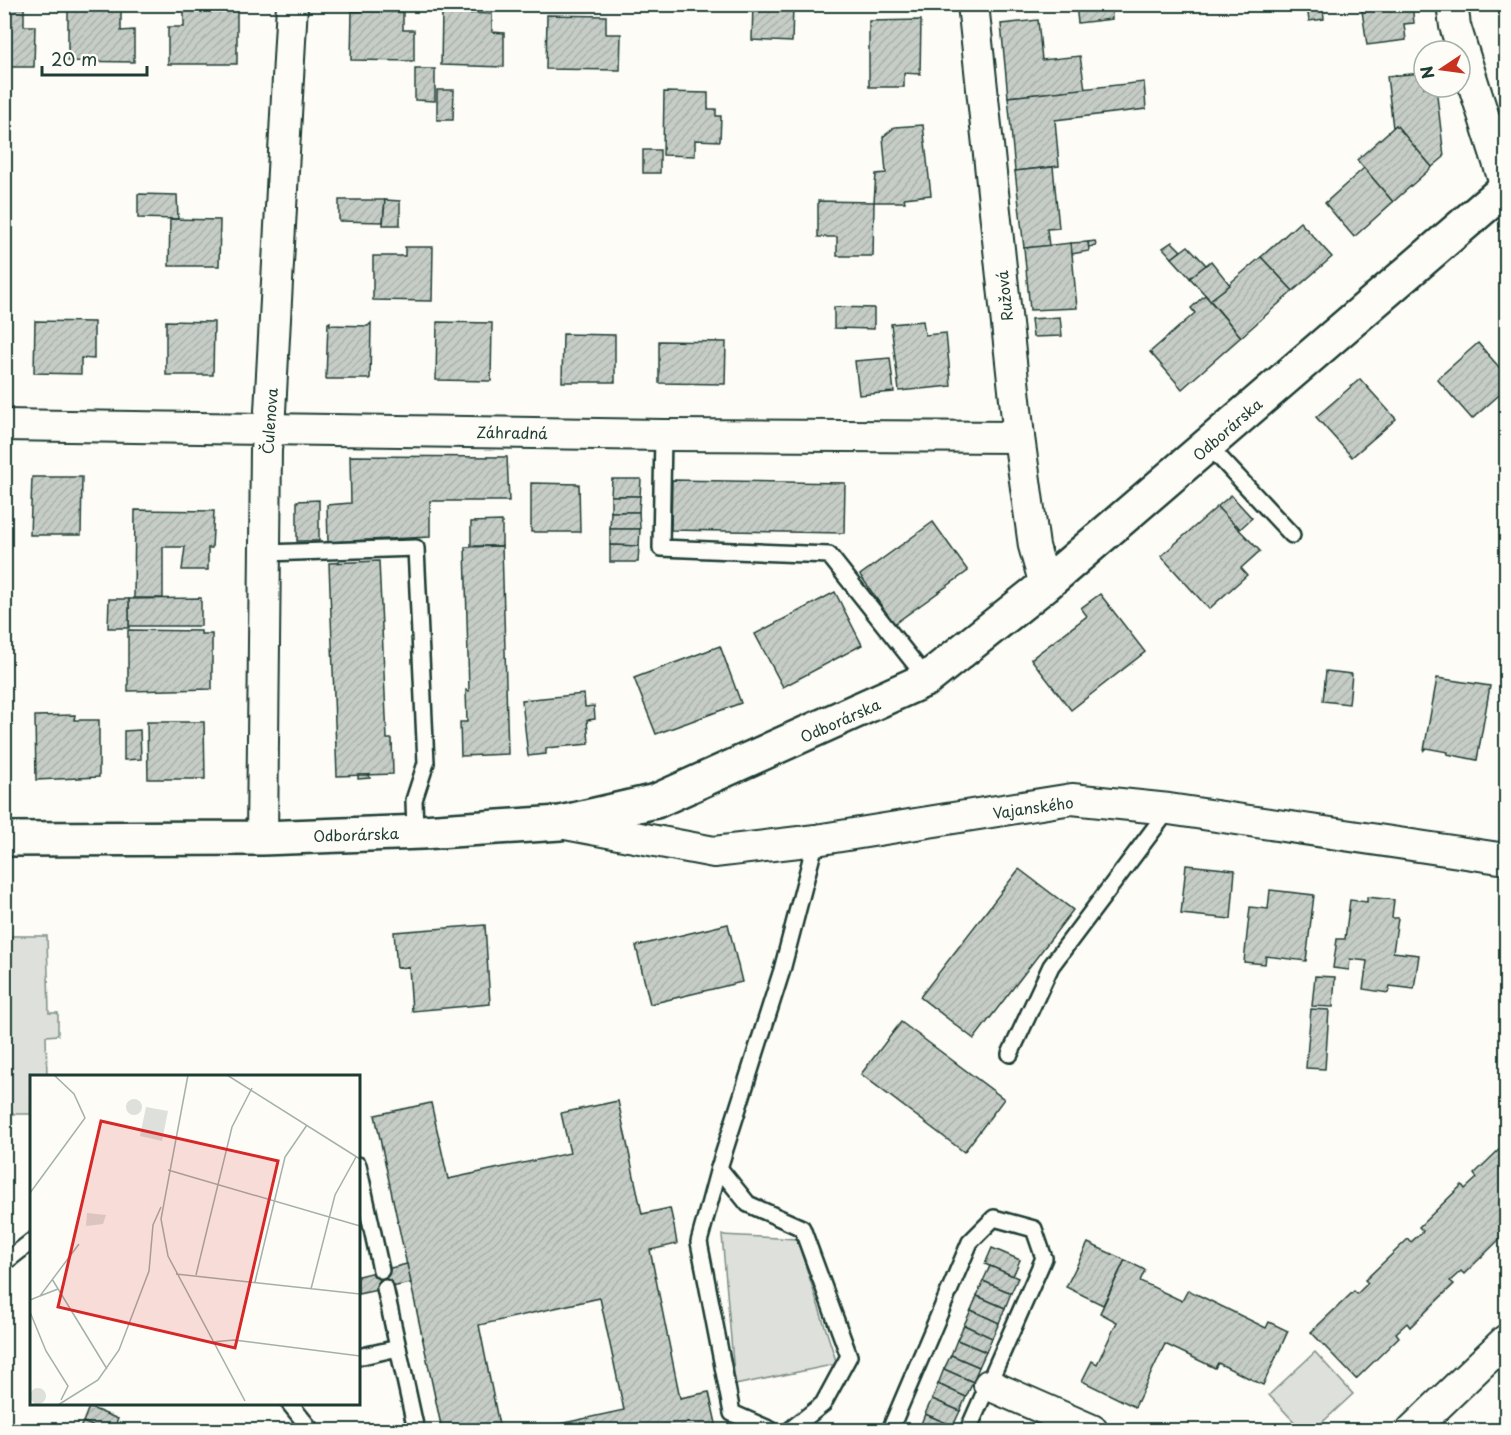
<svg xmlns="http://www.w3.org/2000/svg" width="1511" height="1435" font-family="'Playpen Sans',sans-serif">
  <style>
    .green { fill: #dde0db; stroke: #7e8e88; stroke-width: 1.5 }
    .building { fill: url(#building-hatch); stroke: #1f3d34; stroke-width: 1.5 }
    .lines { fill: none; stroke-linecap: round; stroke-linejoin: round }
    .lane-casing { stroke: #1f3d34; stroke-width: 20 }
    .street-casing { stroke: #1f3d34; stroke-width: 34 }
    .secondary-casing { stroke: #1f3d34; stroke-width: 38 }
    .lane { stroke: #fdfcf7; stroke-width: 15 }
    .street { stroke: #fdfcf7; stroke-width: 30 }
    .secondary { stroke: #fdfcf7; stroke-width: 33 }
    .labels { text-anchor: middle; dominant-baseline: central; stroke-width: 6; stroke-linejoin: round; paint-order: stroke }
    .street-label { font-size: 15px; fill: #1f3d34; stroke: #fdfcf7 }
    .inset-road { fill: none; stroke: #a4b0a9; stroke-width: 1.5 }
    .view { fill: #d62828; fill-opacity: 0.15; stroke: #d62828; stroke-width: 3 }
    .inset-edge { fill: none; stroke: #1f3d34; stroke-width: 3 }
  </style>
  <defs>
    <pattern id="building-hatch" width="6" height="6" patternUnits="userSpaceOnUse" patternTransform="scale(1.5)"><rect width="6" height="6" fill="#c6cdc7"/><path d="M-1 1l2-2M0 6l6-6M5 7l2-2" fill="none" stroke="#aab1ac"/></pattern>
  </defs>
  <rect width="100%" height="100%" fill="#fdfcf7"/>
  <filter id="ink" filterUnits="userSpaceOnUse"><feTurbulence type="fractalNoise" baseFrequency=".0167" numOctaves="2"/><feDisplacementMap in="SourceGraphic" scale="12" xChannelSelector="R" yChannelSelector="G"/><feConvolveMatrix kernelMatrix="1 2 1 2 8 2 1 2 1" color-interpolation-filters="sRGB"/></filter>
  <g filter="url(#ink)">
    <!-- green -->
    <g class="green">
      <polygon points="5,936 47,936 49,1013 58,1013 58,1035 46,1036 47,1076 32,1076 31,1114 5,1114"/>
      <polygon points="722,1235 797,1239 837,1364 735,1385"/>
      <polygon points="1315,1352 1353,1394 1314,1430 1302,1430 1269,1395"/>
    </g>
    <!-- building -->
    <g class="building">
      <polygon points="753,4 793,4 792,42 752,40"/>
      <polygon points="1076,4 1111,4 1112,19 1078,23"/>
      <polygon points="1245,4 1339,4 1339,5 1323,7 1324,19 1309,21 1307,6 1246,11"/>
      <polygon points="1361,4 1412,4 1414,23 1404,24 1406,40 1367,45"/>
      <polygon points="4,7 24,8 24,26 35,26 34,67 4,67"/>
      <polygon points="68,9 121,10 121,31 134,30 134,62 68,61"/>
      <polygon points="184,10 237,11 237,64 168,64 168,27 184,27"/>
      <polygon points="352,11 403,12 403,30 414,30 414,61 351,60"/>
      <polygon points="442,12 492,14 492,32 504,33 504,67 441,65"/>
      <polygon points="547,15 606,16 606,34 621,34 620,70 546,69"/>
      <polygon points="921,20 920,74 904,73 904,87 869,87 869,21"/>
      <polygon points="1038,20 1042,60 1080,56 1085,89 1008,97 1001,24"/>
      <polygon points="415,69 435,69 435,101 415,100"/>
      <polygon points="1424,73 1424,87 1436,87 1444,157 1432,167 1396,125 1393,128 1387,76"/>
      <polygon points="1144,82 1146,109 1055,120 1059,166 1015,171 1008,97"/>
      <polygon points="437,90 454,90 453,120 437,120"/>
      <polygon points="664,92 708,93 708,109 716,109 716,116 721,116 720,141 695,140 695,156 663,155"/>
      <polygon points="923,125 931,195 904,198 905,202 874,202 876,174 886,173 883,137 895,127"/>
      <polygon points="1396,125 1432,167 1393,202 1357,160"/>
      <rect x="643" y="150" width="17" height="23"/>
      <polygon points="1053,167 1059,228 1047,229 1049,246 1024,248 1015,171"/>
      <polygon points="1364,168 1393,202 1354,237 1325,203"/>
      <polygon points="138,194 177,195 178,219 138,218"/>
      <polygon points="339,200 385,200 383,222 339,221"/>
      <polygon points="385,200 400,201 400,225 383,225"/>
      <polygon points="818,201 874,202 873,256 837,256 837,237 818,237"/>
      <polygon points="170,219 220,220 219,266 169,266"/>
      <polygon points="1300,222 1332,257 1293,291 1261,257"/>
      <polygon points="1095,241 1096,246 1088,247 1088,242"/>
      <polygon points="1088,242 1089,251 1071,254 1071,243"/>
      <polygon points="1172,242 1181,251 1172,258 1163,248"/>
      <polygon points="1071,243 1077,308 1030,310 1024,248"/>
      <polygon points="1188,246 1206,265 1190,278 1172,258"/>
      <polygon points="405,247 433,247 432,301 373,300 373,256 405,256"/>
      <polygon points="1261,257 1293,291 1241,337 1210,300"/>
      <polygon points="1211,261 1230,285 1210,300 1190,278"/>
      <polygon points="1205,295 1241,337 1182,389 1150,352 1195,313 1191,308"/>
      <polygon points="834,307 874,308 874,329 834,328"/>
      <polygon points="1060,317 1062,336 1033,337 1031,319"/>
      <polygon points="35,321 94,322 94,359 81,358 81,374 34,373"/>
      <polygon points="166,321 214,322 213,375 166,375"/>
      <polygon points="923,321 925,335 946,333 951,386 899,391 891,324"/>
      <polygon points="330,322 330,325 368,326 371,323 370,379 326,379 328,323"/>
      <polygon points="437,322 492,323 491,381 436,380"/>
      <polygon points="563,334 615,335 615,382 562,382"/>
      <polygon points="659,341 726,342 725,384 659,383"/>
      <polygon points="1478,343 1506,375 1506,389 1472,419 1437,379"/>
      <polygon points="890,358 894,392 859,395 855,361"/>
      <polygon points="1360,379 1396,419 1352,457 1316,417"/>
      <polygon points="350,456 507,457 509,501 430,501 430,537 328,542 327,505 351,503"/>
      <polygon points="32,477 82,477 81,535 30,535"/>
      <polygon points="612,479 641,479 640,496 611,496"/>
      <polygon points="672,480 845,483 844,533 671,530"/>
      <polygon points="531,483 579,484 580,532 531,532"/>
      <polygon points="1231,495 1252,518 1240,529 1236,524 1234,526 1217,507"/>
      <polygon points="611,496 640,496 639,512 611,512"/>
      <polygon points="319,500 319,541 297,541 297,501"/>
      <polygon points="1217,507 1260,551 1241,568 1247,575 1209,609 1161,556"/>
      <polygon points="135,510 214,511 212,548 208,548 208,570 182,570 185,547 163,547 163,598 134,598"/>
      <polygon points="611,512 639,512 640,529 610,529"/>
      <polygon points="502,521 502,546 471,546 471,522"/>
      <polygon points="933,522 968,571 894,624 860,575"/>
      <polygon points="610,529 640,529 639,546 610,545"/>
      <polygon points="610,545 639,546 638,562 610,562"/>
      <polygon points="502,546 508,754 461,756 460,722 467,722 466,690 469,691 465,547"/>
      <polygon points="379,561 387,739 392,739 393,774 337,776 329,563"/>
      <polygon points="835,592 862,645 783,687 755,634"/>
      <polygon points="1100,594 1145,652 1071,710 1031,659 1087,616 1081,608"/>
      <polygon points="201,598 201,626 129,626 129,599"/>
      <polygon points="109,599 129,599 129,628 108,628"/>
      <polygon points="128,630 201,631 201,634 212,634 212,689 128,691"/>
      <polygon points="720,646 741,703 656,734 634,678"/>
      <polygon points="1326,671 1352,674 1349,704 1323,701"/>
      <polygon points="1437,678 1490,686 1477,760 1447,754 1448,752 1426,748 1424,750"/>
      <polygon points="584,694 585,707 594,706 595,719 587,720 589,744 546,748 546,754 528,756 522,700"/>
      <polygon points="75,715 74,720 99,720 99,777 36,780 35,716"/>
      <polygon points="147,722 204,722 205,779 148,779"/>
      <polygon points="140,730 141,759 124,760 124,731"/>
      <polygon points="358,775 369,775 370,778 358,779"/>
      <polygon points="1186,865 1235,870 1231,919 1181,914"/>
      <polygon points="1019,869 1073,910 974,1039 920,997"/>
      <polygon points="1270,890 1314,895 1306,961 1266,956 1265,964 1244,962 1250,907 1268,909"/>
      <polygon points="1367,897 1394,900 1392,918 1398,918 1393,952 1419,955 1414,989 1390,986 1388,993 1363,989 1367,961 1350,959 1349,970 1333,968 1337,939 1345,939 1350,900 1367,902"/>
      <polygon points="728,924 742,982 650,1004 636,946"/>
      <polygon points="485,925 490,1004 412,1011 409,967 397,968 394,932"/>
      <polygon points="1315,976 1335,977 1333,1007 1312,1006"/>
      <polygon points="1311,1009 1329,1010 1325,1069 1306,1068"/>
      <polygon points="901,1022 1004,1099 964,1152 861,1074"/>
      <polygon points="618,1101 642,1214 670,1208 674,1226 677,1244 650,1250 680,1398 709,1392 717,1428 702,1430 532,1430 624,1410 600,1298 479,1325 500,1430 442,1430 375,1115 431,1103 448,1179 570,1153 561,1113"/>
      <polygon points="1506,1143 1506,1233 1464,1274 1461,1271 1450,1281 1454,1284 1410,1327 1407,1323 1396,1333 1399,1337 1356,1379 1311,1332 1354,1291 1357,1294 1368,1283 1365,1280 1408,1239 1411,1242 1423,1231 1419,1227 1462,1185 1465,1189 1477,1178 1474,1174"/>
      <polygon points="1088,1243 1125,1260 1103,1305 1066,1287"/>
      <polygon points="992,1248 1020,1260 1013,1276 985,1264"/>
      <polygon points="1125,1260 1145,1270 1140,1281 1182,1301 1188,1290 1266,1328 1269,1322 1288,1331 1263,1385 1218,1363 1215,1368 1165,1344 1135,1407 1082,1381 1092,1361 1097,1364 1117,1322 1100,1313"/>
      <polygon points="407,1264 411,1283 358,1294 358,1276"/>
      <polygon points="990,1266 1018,1278 1011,1293 983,1281"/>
      <polygon points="983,1281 1011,1293 1005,1308 977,1296"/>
      <polygon points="977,1296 1005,1308 999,1323 971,1310"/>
      <polygon points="971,1310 999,1323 992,1338 964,1325"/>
      <polygon points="964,1325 992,1338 986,1352 957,1340"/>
      <polygon points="957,1340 986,1352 979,1367 951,1355"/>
      <polygon points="951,1355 979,1367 973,1382 944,1369"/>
      <polygon points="944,1369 973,1382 966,1397 938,1384"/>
      <polygon points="938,1384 966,1397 960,1411 932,1399"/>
      <polygon points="932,1399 960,1411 953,1426 925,1414"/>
      <polygon points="89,1407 118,1419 113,1430 102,1430 83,1422"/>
      <polygon points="925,1414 953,1426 951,1430 919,1429"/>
      <polygon points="83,1422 102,1430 79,1430"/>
    </g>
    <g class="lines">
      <!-- lane casing -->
      <g class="lane-casing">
        <g id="lane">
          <polyline points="663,435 661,548 829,555 927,679"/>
          <polyline points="1208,445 1292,535"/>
          <polyline points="266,553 416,548 426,763 414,800 415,832"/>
          <polyline points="1010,1054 1051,966 1169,809"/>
          <polyline points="358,1165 381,1270"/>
          <polyline points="719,1168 748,1204 802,1228 849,1356 823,1404 790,1430"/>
          <polyline points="4,1263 32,1241"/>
          <polyline points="385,1288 416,1430"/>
          <polyline points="358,1357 398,1348"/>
          <polyline points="290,1404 311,1430"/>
          <polyline points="771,1430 732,1413 699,1242 719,1168 782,970 816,840"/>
          <polyline points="890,1430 970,1242 994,1218 1034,1229 1044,1258 968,1430"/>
        </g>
      </g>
      <!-- street casing -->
      <g class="street-casing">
        <g id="street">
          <polyline points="973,4 1019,437 1034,546 1045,585"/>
          <polyline points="1452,4 1455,26 1506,187"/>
          <polyline points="4,425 663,435 1019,437"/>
          <polyline points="560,823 714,852 816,840 1072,799 1169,809 1506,859"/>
          <polyline points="262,838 266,449 269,430 292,4"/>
          <polyline points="989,1385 1092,1430"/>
          <polyline points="1412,1430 1506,1340"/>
        </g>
      </g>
      <!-- secondary casing -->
      <g class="secondary-casing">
        <polyline id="secondary" points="4,839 262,838 422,832 560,823 656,801 927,679 1045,585 1506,188"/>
      </g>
      <!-- lane -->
      <use href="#lane" class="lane"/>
      <!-- street -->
      <use href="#street" class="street"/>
      <!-- secondary -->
      <use href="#secondary" class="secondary"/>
    </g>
  </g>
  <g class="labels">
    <!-- street labels -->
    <g class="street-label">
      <text transform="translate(1004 296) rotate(-96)">Ružová</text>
      <text transform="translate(269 421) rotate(-86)">Čulenova</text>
      <text transform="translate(1227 429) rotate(-41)">Odborárska</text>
      <text transform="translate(512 432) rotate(1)">Záhradná</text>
      <text transform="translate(840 720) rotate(-24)">Odborárska</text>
      <text transform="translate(1033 807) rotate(-8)">Vajanského</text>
      <text transform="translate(356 834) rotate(-2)">Odborárska</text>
    </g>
  </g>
  <!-- overview -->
  <g transform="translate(30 1075)">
    <rect width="330" height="330" fill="#fdfcf7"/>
    <path d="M96 32a8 8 0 1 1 16 0a8 8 0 1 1-16 0ZM116 32 138 36 132 66 110 61ZM57 138 76 140 73 149 56 151ZM0 321a8 8 0 1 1 16 0a8 8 0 1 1-16 0Z" fill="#dde0db"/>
    <path class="inset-road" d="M158 0 131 144 138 181 215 326M197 0 330 84M138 95 330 151M0 118 55 43 44 19 24 0M146 199 330 219M166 200 202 52 222 13M22 204 77 294M225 207 255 82 277 50M281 214 305 120 326 82M10 221 28 214M0 225 10 221 49 169M0 237 16 276 38 311 31 325M182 267 204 265 330 281M28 330 68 305 89 275 119 196 123 150 131 132"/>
    <path class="view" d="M71 46 248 86 205 273 28 232Z"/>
    <rect width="330" height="330" class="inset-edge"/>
  </g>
  <!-- margin -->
  <rect width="1511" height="1435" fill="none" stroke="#fdfcf7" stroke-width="24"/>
  <rect x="12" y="12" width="1487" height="1411" fill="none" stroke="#1f3d34" stroke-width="2" filter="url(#ink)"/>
  <!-- north arrow -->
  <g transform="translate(1442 69) rotate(257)"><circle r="28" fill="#fdfcf7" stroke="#a4b0a9" stroke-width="1.5"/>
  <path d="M0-4.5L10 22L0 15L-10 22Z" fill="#c8321e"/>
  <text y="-9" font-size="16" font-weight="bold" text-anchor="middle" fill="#1f3d34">N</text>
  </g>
  <!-- scale -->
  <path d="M42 66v9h105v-9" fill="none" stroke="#1f3d34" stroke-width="3"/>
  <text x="51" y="66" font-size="18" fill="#1f3d34" stroke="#fdfcf7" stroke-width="4.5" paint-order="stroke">20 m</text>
</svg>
